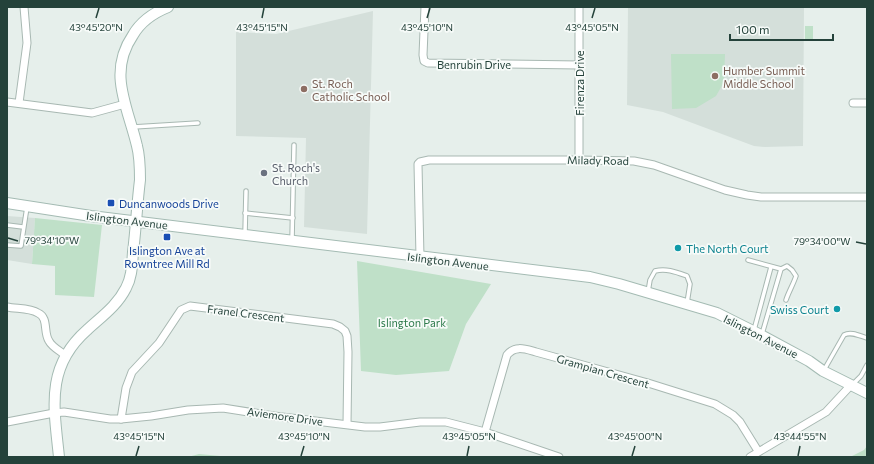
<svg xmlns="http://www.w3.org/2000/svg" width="874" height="464" font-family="Commissioner,sans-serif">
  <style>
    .built { fill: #d4dfda }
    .green { fill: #bfe0c8 }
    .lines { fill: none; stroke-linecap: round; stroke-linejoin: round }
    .lane-casing { stroke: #a8b8b2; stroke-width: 5.5 }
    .street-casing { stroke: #a8b8b2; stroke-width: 9 }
    .secondary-casing { stroke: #a4bbb3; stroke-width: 12 }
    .lane { stroke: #fff; stroke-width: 3.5 }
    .street { stroke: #fff; stroke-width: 7 }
    .secondary { stroke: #fff; stroke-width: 10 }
    .ticks { fill: none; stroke: #24423a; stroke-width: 1.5 }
    .education-dot { fill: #8d6e63; stroke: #f7fbf9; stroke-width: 1.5 }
    .worship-dot { fill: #6b7280; stroke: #f7fbf9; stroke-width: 1.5 }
    .transit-dot { fill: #1a4fb4; stroke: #f7fbf9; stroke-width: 1.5 }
    .culture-dot { fill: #0f9aa8; stroke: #f7fbf9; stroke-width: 1.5 }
    .labels { text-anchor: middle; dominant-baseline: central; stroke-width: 3.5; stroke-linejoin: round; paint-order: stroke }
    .street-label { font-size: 11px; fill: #24423a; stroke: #f7fbf9 }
    .education-label { font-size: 11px; fill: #785e54; stroke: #f7fbf9; text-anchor: start }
    .worship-label { font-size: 11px; fill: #5b616d; stroke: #f7fbf9; text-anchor: start }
    .transit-label { font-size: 11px; fill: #164399; stroke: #f7fbf9; text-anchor: start }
    .culture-label { font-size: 11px; fill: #0d838f; stroke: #f7fbf9; text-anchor: start }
    .park-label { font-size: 11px; fill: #2d7a4b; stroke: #f7fbf9 }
    .ticks-label { font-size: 10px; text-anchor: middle; fill: #24423a; stroke: #f7fbf9; stroke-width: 3.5; stroke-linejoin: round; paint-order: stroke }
  </style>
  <rect width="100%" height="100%" fill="#e6efeb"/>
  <!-- built -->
  <g class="built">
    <polygon points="628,7 804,7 803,146 765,147 754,146 663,112 627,105"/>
    <polygon points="373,11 367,234 304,227 306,138 236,136 236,32 276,34"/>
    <polygon points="7,216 35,218 32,264 7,260"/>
  </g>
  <!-- green -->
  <g class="green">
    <rect x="805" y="26" width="8" height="15"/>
    <polygon points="671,54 725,54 724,82 716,96 696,108 672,109"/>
    <polygon points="35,218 102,225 94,297 55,295 55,266 32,264"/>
    <polygon points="357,261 491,284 466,324 449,371 396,375 361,371"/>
    <polygon points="867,446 867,457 850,457 864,450"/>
    <polygon points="199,454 231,457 188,457"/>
  </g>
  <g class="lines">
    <!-- lane casing -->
    <g class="lane-casing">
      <g id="lane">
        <polyline points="133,127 198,123"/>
        <polyline points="245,213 293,218"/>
        <polyline points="7,225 23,227"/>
        <polyline points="245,234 246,191"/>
        <polyline points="292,240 294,145"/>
        <polyline points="7,245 21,246 27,207"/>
        <path d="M748 260 781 269 787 266 792 270 796 276C793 285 789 291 786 300"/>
        <path d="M648 292 650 280 655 271C666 268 676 272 687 276L690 284 687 303"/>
        <polyline points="754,330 771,267"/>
        <polyline points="762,334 781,269"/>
        <path d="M824 370 844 335C851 331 860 336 867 338"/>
        <polyline points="852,385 861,376 867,365"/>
      </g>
    </g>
    <!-- street casing -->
    <g class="street-casing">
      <g id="street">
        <polyline points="425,7 423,55 424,61 428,63 579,65"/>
        <polyline points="579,7 579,160"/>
        <polyline points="7,102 92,113 125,104"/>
        <polyline points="19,103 27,43 24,7"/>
        <polyline points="853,103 867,103"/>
        <polyline points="420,257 418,164 420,162 429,160 579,160 634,161 654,165 725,190 747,195 761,197 867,197"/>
        <path d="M7 307C17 309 30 308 38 313 49 318 43 332 49 341 52 347 60 351 65 355"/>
        <polyline points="121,419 126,388 132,372 159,343 181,310 190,306 333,324 340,327 345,331 347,336 348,352 347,424"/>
        <polyline points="7,422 54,413 64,412 110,419 121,419 151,416 188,410 223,408 274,416 365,427 380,427 420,422 446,422 485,432 559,457"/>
        <path d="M485 432 507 355C515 345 525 349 536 352L648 383 715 404 733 415 740 422 758 451"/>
        <polyline points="750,457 826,412 851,385"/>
      </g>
    </g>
    <!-- secondary casing -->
    <g class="secondary-casing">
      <g id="secondary">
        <polyline points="7,203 91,216 590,277 619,284 717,313 759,334 809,361 823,371 867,393"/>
        <path d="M59 457C54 408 45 367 87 330 101 317 117 306 126 288 132 277 132 265 133 252 136 228 137 204 140 180 140 168 140 157 137 146 128 107 107 73 133 35 141 21 153 13 168 7"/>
      </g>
    </g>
    <!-- lane -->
    <use href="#lane" class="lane"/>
    <!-- street -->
    <use href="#street" class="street"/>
    <!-- secondary -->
    <use href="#secondary" class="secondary"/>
  </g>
  <!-- ticks -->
  <path class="ticks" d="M96 18 99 8M262 18 264 8M427 18 430 8M592 18 595 8M8 238 18 241M856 242 866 244M136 456 139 446M301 456 304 446M467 456 469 446M632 456 635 446M798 456 800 446"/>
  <!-- markers -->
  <g class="education-dot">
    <circle cx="715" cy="76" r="4"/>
    <circle cx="304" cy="89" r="4"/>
  </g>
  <circle class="worship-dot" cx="264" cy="173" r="4"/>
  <g class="transit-dot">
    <rect x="107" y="199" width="8" height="8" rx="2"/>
    <rect x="163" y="233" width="8" height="8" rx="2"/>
  </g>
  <g class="culture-dot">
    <circle cx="678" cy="248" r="4"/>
    <circle cx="837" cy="309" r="4"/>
  </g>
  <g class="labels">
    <!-- street labels -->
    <g class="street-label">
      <text x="474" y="64">Benrubin Drive</text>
      <text transform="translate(579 83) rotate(-90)">Firenza Drive</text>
      <text transform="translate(598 160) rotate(1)">Milady Road</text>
      <text transform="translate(127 220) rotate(7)">Islington Avenue</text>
      <text transform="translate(448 261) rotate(7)">Islington Avenue</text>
      <text transform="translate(246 313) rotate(7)">Franel Crescent</text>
      <text transform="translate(761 336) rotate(27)">Islington Avenue</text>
      <text transform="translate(603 371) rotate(16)">Grampian Crescent</text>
      <text transform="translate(285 416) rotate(8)">Aviemore Drive</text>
    </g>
    <!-- education labels -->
    <g class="education-label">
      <text x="723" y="70">Humber Summit<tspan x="723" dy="13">Middle School</tspan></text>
      <text x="312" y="83">St. Roch<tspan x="312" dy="13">Catholic School</tspan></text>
    </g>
    <!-- worship labels -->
    <g class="worship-label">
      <text x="272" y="167">St. Roch's<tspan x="272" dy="13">Church</tspan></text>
    </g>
    <!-- transit labels -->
    <g class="transit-label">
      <text x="119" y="203">Duncanwoods Drive</text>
      <text x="167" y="250" text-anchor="middle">Islington Ave at<tspan x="167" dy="13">Rowntree Mill Rd</tspan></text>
    </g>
    <!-- culture labels -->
    <g class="culture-label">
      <text x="686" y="248">The North Court</text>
      <text x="829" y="309" text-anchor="end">Swiss Court</text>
    </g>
    <!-- park labels -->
    <g class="park-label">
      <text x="412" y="322">Islington Park</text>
    </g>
  </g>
  <g class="ticks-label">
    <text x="96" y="31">43°45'20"N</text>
    <text x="262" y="31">43°45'15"N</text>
    <text x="427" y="31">43°45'10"N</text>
    <text x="592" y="31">43°45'05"N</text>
    <text x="52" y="244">79°34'10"W</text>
    <text x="822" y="245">79°34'00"W</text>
    <text x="139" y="440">43°45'15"N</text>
    <text x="304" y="440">43°45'10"N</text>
    <text x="469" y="440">43°45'05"N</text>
    <text x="635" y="440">43°45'00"N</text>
    <text x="800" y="440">43°44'55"N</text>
  </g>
  <!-- border -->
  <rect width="874" height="464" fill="none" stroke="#24423a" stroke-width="16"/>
  <!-- scale -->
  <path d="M730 34v6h103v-6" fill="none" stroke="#24423a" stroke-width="2"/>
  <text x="736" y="34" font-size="12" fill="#24423a" stroke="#f7fbf9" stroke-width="3" paint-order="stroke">100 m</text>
</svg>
